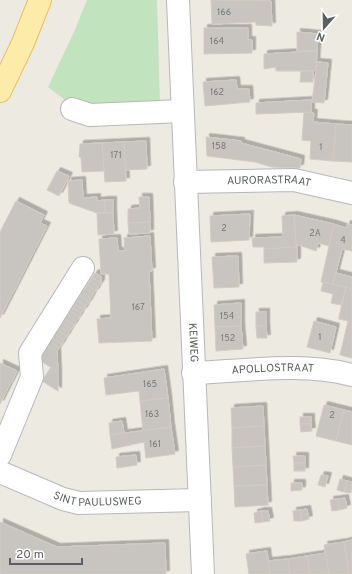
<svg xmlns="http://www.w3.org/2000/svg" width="352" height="574" font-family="Overpass,sans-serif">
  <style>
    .green { fill: #c1e4bf }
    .building { fill: #c8c5c0; stroke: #d1ccc1; filter: url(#shadow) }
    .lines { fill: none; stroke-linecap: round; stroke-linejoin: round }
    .minor-casing { stroke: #b5b8bc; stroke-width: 24 }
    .major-casing { stroke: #ebbf5d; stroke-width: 24 }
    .minor { stroke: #fff; stroke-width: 22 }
    .major { stroke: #fceba9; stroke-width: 22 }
    .labels { text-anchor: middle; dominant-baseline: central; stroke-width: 3.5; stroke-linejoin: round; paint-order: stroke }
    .number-label { font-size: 9px; fill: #76787a }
    .street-label { font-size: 11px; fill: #5b5e63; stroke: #fff }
  </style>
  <defs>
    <filter id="shadow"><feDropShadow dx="3.5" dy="-3.5" stdDeviation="0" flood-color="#0004"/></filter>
  </defs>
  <rect width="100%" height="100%" fill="#edeae2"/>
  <!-- green -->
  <polygon class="green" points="87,0 157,0 160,104 78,110 48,87 74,32"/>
  <!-- building -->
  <g class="building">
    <polygon points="211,0 271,1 272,26 256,25 256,22 212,24"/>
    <polygon points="204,28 248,28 248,40 252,40 252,53 204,54"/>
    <polygon points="297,32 318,34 317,51 297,51"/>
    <polygon points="317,51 316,70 313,71 276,71 276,67 264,69 264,54"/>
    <polygon points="317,62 328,63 324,103 312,102"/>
    <polygon points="301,71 313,71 313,82 300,82"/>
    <polygon points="236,80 237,89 249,89 250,102 205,106 203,82"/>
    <polygon points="311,100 311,112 256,114 256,103"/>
    <polygon points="304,112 314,113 313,122 336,124 333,161 310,159 311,141 302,140"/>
    <polygon points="336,124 352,125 352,162 333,161"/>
    <polygon points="206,137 241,141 241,143 301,159 300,168 272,167 255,162 207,156"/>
    <polygon points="146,141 147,169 125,170 124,142"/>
    <polygon points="124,142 126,181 105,182 102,143"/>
    <polygon points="102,143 104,171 82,172 81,157 79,157 80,144"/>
    <polygon points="57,171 69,176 59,196 47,190"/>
    <polygon points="82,180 83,198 97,197 97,201 105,200 105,213 97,213 69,203 68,181"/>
    <polygon points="139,197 149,197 150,222 128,223 128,209 140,208"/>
    <rect x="105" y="200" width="8" height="13"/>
    <polygon points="16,201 44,215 40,223 47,226 0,318 0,232"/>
    <polygon points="97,213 113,213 114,234 98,235"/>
    <polygon points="250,214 249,240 211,242 210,216"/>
    <polygon points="294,215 297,247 264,249 264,247 253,247 252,238 283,237 282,216"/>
    <polygon points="294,215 334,224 329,246 318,243 316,251 296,244"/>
    <polygon points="150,222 150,233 129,234 128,223"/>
    <polygon points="334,224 346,228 347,224 352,225 352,251 342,249 333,284 321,282"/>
    <polygon points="150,236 152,271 149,271 152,341 99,343 97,319 111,318 109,274 101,274 99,239 117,238 118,251 125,251 124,238"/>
    <polygon points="297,247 297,262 264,263 264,249"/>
    <polygon points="238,256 239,287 214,288 212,257"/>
    <polygon points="95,273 101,276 101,283 92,277"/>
    <polygon points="336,273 352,277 352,289 333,284"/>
    <polygon points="92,277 101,283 98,287 90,281"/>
    <polygon points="90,281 98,287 96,291 87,285"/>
    <polygon points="323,282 346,287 341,305 331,303 333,294 321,291"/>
    <polygon points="87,285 96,291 93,294 85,289"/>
    <polygon points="346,287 352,289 352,358 340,355 348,321 339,319 339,317"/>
    <polygon points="85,289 93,294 91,298 82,292"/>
    <polygon points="82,292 91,298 89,302 80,296"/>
    <polygon points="80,296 89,302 86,306 77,300"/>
    <polygon points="77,300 86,306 84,310 75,304"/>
    <polygon points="241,303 241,326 215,327 214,305"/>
    <polygon points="75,304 84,310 81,313 72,308"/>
    <polygon points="72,308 81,313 79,317 70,311"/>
    <polygon points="70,311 79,317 76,321 68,315"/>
    <rect x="256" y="312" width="10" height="14"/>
    <polygon points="68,315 76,321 74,325 65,319"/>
    <polygon points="65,319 74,325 71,329 63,323"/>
    <polygon points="314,321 336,327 330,353 307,347"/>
    <polygon points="63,323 71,329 69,332 60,327"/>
    <polygon points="241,326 243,349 216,351 215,327"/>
    <polygon points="256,326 266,326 267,338 257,338"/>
    <polygon points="60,327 69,332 67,336 58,331"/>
    <polygon points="58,331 67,336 64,340 55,334"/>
    <polygon points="55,334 64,340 62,344 53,338"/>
    <polygon points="53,338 62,344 59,348 50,342"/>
    <polygon points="50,342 59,348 57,351 48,346"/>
    <polygon points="48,346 57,351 58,372 39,360"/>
    <polygon points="0,363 17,371 0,404"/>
    <polygon points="51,367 58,372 58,391 42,381"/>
    <polygon points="164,369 168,398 140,401 139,391 106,395 104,378"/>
    <polygon points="168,398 171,427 143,431 140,401"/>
    <polygon points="324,405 344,410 336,441 316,436"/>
    <polygon points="263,406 264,426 232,428 231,408"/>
    <polygon points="344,410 352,412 352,445 336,441"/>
    <rect x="300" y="417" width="11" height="7"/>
    <polygon points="122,421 124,433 110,435 109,423"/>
    <polygon points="300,424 311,424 312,431 301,432"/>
    <polygon points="264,426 265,446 232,448 232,428"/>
    <polygon points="171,427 175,454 146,458 144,442 112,449 110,435"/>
    <polygon points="265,446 266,465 233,467 232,448"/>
    <polygon points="136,455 137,465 117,468 116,457"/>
    <polygon points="293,456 305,456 305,463 294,463"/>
    <rect x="294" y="463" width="11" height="8"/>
    <polygon points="266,465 267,485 234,486 233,467"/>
    <polygon points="321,475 328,476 325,487 318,485"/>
    <polygon points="340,479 347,481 344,492 337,490"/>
    <polygon points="347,481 352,482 351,493 344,492"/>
    <polygon points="291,483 302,483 302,490 291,491"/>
    <polygon points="267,485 268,505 235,507 234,486"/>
    <polygon points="345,498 347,508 339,510 338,499"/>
    <polygon points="338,499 339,510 332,511 330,500"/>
    <polygon points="307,509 309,519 302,521 300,510"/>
    <polygon points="300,510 302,521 294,521 293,511"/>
    <polygon points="261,511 268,511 270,521 263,522"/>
    <polygon points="261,511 263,522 255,523 254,513"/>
    <polygon points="0,522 57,547 165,543 166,574 0,574"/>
    <polygon points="352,540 352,574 349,574 344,542"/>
    <polygon points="344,542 349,574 329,574 324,545"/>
    <polygon points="267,551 270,574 249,574 246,554"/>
    <polygon points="326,553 329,574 310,574 307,556"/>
    <polygon points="307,556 310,574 290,574 288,559"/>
    <polygon points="288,559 290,574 270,574 268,561"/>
  </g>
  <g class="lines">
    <!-- minor casing -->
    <g class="minor-casing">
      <g id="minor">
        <path id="s1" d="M178 0 203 574"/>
        <polyline points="72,109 90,115 182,111"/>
        <path id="s2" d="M185 182 294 180 352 193"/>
        <path id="s3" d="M193 373C246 371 301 362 352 375"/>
        <polyline points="0,455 32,377 30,353 83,268"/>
        <path id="s4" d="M0 472 63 499 79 503 200 500"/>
      </g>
    </g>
    <!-- major casing -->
    <g class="major-casing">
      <polyline id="major" points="0,91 23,43 40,0"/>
    </g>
    <!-- minor -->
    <use href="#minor" class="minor"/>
    <!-- major -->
    <use href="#major" class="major"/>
  </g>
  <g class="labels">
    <!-- number labels -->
    <g class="number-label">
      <text x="224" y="12">166</text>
      <text x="217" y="41">164</text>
      <text x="217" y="92">162</text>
      <text x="219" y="146">158</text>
      <text x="321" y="147">1</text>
      <text x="116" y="155">171</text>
      <text x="224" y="228">2</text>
      <text x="315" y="233">2A</text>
      <text x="343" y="240">4</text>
      <text x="138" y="307">167</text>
      <text x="227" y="316">154</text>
      <text x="320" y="337">1</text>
      <text x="228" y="338">152</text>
      <text x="150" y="384">165</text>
      <text x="152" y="414">163</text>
      <text x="332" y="415">2</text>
      <text x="155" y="444">161</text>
    </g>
    <!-- street labels -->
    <g class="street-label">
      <text stroke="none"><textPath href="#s2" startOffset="84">AURORASTRAAT</textPath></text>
      <text stroke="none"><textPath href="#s1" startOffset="343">KEIWEG</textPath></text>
      <text stroke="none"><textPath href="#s3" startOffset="80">APOLLOSTRAAT</textPath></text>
      <text stroke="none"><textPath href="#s4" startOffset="103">SINT PAULUSWEG</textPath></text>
    </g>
  </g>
  <!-- north arrow -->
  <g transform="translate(324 28) rotate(200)" stroke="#ffffff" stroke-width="3" paint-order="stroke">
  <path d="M0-3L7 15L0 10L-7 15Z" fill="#5b5e63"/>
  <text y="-6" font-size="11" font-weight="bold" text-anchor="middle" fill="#5b5e63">N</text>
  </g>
  <!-- scale -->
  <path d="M10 558v6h72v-6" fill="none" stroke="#5b5e63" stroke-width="2"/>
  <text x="16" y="558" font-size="12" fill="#5b5e63" stroke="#ffffff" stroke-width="3" paint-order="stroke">20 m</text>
</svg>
